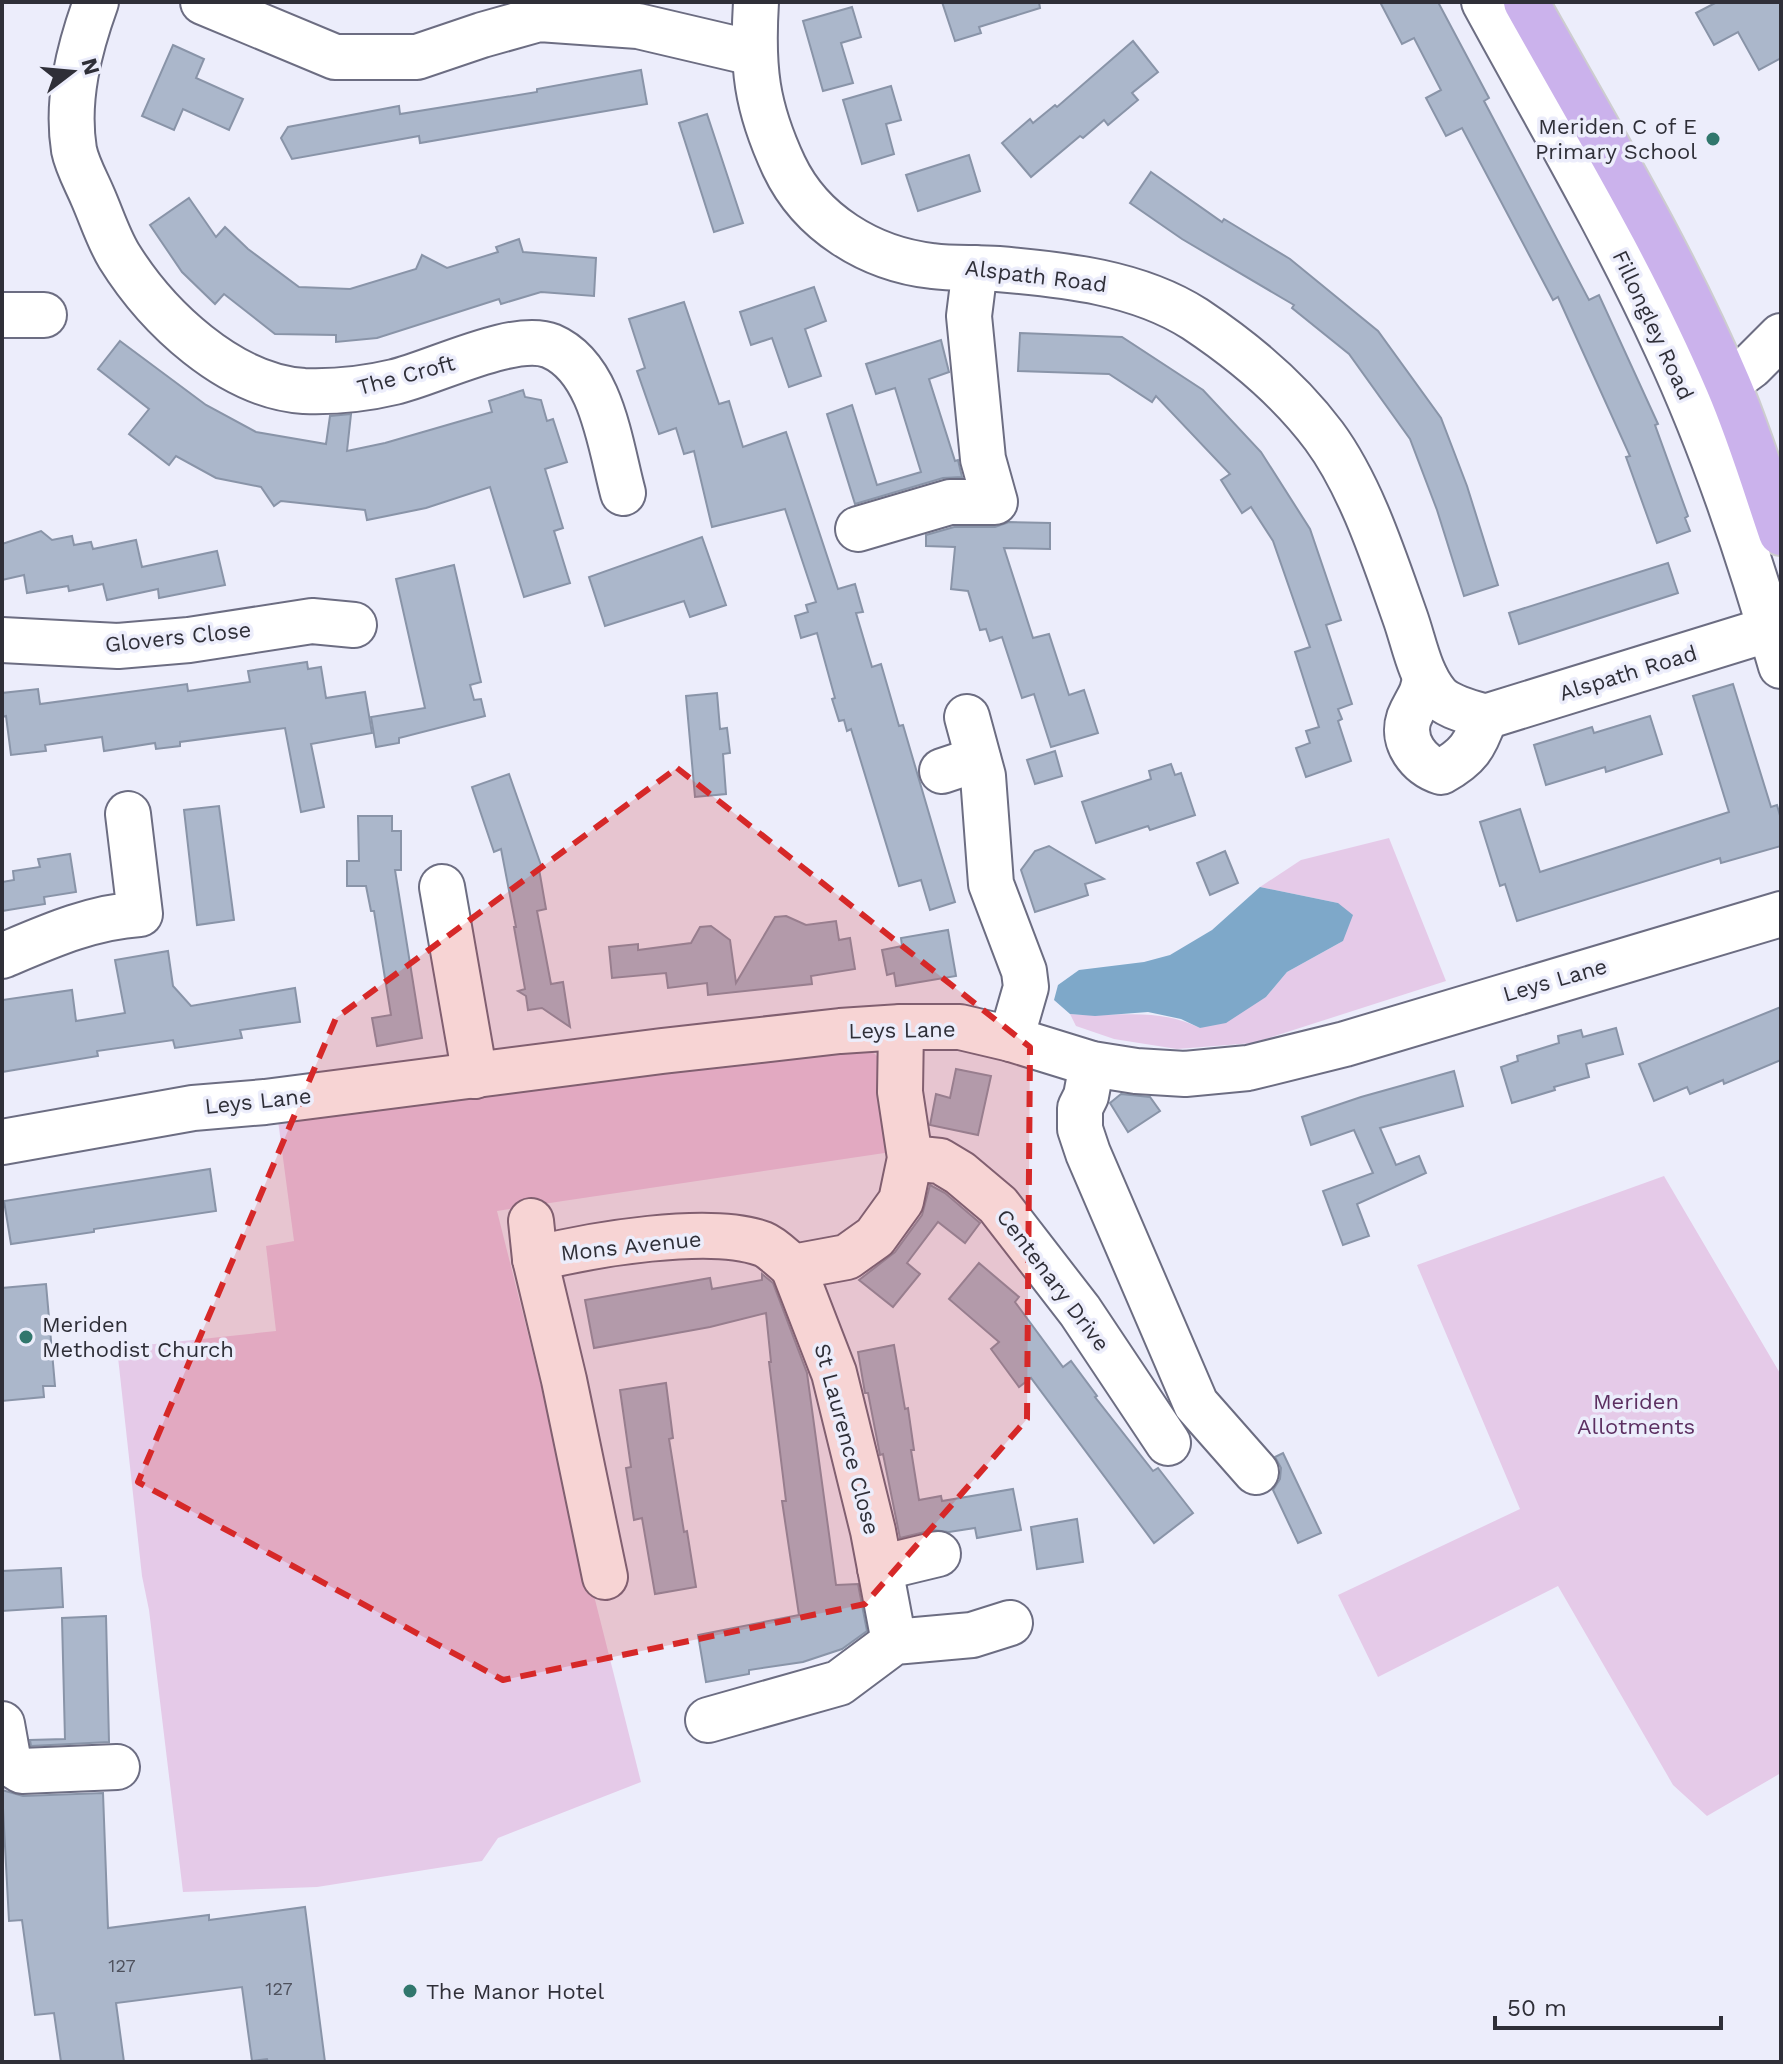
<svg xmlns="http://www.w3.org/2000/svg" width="1783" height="2064" font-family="'Work Sans',sans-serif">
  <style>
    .green { fill: #e5cae8 }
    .water { fill: #7ea8c9 }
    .building { fill: #abb7cb; stroke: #8994a8; stroke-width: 2 }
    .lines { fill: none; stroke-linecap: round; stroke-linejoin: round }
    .minor-casing { stroke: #6c6d82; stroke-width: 48 }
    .major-casing { stroke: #cdcdcf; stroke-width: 48 }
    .minor { stroke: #fff; stroke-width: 44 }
    .major { stroke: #cbb2ec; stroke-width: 44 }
    .marked { fill: #d62828; fill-opacity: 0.2; stroke: #d62828; stroke-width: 6; stroke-dasharray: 16 10; stroke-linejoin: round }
    .poi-dot { fill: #31776d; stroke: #ecedfb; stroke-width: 3 }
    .labels { text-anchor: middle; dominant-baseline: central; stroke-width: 7; stroke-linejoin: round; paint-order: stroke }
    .number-label { font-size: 18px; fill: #4e515d }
    .poi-label { font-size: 22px; fill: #2f2f38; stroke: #ecedfb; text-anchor: start }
    .street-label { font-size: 22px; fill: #2f2f38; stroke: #ecedfb }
    .park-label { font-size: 22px; fill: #5c2f61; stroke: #ecedfb }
  </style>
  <rect width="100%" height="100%" fill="#ecedfb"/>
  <!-- green -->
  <g class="green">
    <path d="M1389 838 1446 981 1253 1043 1177 1049 1114 1039 1076 1026 1070 1014C1118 1018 1154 1006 1200 1028L1266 997 1287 972 1343 941 1338 903 1260 887 1301 860Z"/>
    <polygon points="864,1048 875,1054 885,1065 898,1151 497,1211 641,1782 498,1838 482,1861 317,1887 183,1892 149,1610 142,1576 117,1348 276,1331 266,1246 294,1241 277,1113"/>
    <polygon points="1664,1176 1781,1375 1781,1773 1707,1816 1673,1785 1558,1586 1378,1677 1338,1595 1520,1509 1417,1265"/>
  </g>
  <!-- water -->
  <polygon class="water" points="1260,887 1338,903 1353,915 1343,941 1287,972 1266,997 1226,1023 1200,1028 1181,1019 1148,1012 1095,1016 1070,1014 1054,1000 1058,985 1079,970 1144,962 1170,955 1212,930"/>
  <!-- building -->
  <g class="building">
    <polygon points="942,2 1039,2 1040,8 979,27 981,33 955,41"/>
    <polygon points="1380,2 1438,2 1489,98 1484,101 1589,300 1599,295 1658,424 1655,425 1688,516 1685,518 1690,531 1657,543 1626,457 1630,456 1558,297 1553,300 1462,128 1446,136 1426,98 1441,90 1414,38 1402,44"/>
    <polygon points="1717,2 1781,2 1781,58 1759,70 1738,32 1714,45 1696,13"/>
    <polygon points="852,7 861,37 841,43 853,83 823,91 803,21"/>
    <polygon points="1133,41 1158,72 1132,93 1138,100 1108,125 1104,120 1083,138 1080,136 1031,177 1002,143 1030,119 1033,123 1055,105 1057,107"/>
    <polygon points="173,45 204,59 196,78 243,99 229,130 183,109 174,130 142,116"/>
    <polygon points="641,70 647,104 420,143 419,136 292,159 281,138 288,127 399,106 400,114 537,92 537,89"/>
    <polygon points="891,86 901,120 886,124 894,154 862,164 843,100"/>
    <polygon points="707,114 743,223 714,232 679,123"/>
    <polygon points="969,155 980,191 918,211 906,175"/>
    <polygon points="1151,172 1222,222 1224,219 1290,259 1378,331 1441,418 1467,486 1498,585 1464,596 1437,510 1410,439 1349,354 1292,308 1294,305 1182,239 1130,203"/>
    <polygon points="189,198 216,237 225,227 248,249 299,287 350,289 416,269 422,255 447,268 498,252 496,247 519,239 523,252 596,258 594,296 541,292 501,304 499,299 377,338 336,342 336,335 275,334 224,294 215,304 182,272 150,225"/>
    <polygon points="814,287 826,321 805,329 821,376 789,387 772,338 751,345 740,312"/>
    <polygon points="684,302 719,404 729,401 743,447 786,432 838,589 855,584 863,612 856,613 872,667 881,664 899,726 903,725 955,902 930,910 921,880 899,886 851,729 847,731 844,720 839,721 832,699 835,698 817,633 801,638 795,616 808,612 806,605 816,602 785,509 712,527 694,451 684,454 676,428 659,434 637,371 645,368 629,319"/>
    <polygon points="1020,333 1122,337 1203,390 1261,452 1310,529 1341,620 1326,625 1352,704 1338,709 1342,719 1338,721 1351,761 1306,777 1296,748 1310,743 1306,731 1319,727 1295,652 1310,647 1273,541 1251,507 1242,513 1221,480 1230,474 1156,396 1152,402 1109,374 1018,371"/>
    <polygon points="941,340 949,372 929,379 955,461 958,460 962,477 943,478 855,504 827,414 852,405 877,485 921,472 895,388 876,394 866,364"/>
    <polygon points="120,341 206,405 256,432 326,444 330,416 351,414 347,451 385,443 492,412 489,401 523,390 525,397 541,400 547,421 553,419 567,462 545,469 563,528 554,531 570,583 524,597 490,487 426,508 367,520 365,510 281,501 274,506 261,487 216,478 176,456 169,465 129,434 149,409 98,369"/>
    <polygon points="1009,522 1050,523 1050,549 1004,548 1033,638 1049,634 1069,695 1084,690 1098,733 1051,747 1034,694 1022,698 1002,637 990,641 986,629 980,630 968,591 951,589 955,547 926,546 926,535 954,527 995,527"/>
    <polygon points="41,531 52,540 72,536 74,545 91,542 93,549 136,540 142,567 217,551 225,585 159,598 158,589 107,600 103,584 69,591 68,586 27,593 24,575 2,580 2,544"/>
    <polygon points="702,537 726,605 690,617 684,601 605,626 589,577"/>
    <polygon points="1668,563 1678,593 1519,644 1509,613"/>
    <polygon points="454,565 481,682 470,685 474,700 481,699 485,716 399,738 399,743 376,747 371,717 425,708 396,579"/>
    <polygon points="307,662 308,669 321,667 326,698 365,692 372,733 311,744 324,807 301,812 285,728 180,742 180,746 156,749 155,743 104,751 102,737 45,745 46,751 11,755 6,716 2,717 2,693 38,689 40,704 187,684 188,691 250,682 248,671"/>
    <polygon points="1733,684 1771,807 1777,805 1781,819 1781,846 1721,863 1720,858 1517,921 1505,884 1500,886 1480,822 1520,809 1540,872 1729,812 1693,696"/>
    <polygon points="717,693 720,729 727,728 730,753 723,754 726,794 695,797 686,696"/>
    <polygon points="1650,716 1662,754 1606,772 1605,767 1546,785 1534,745 1592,727 1594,733"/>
    <polygon points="1055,751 1062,776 1035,784 1027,760"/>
    <polygon points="1171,764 1175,775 1181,773 1195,815 1150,830 1148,826 1096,843 1082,802 1151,779 1149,771"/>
    <polygon points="509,774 542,868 539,869 546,909 537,911 544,947 551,984 563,982 570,1027 542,1008 528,1010 526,996 518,991 525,989 514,927 516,927 501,849 494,852 472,787"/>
    <polygon points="219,806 234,920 197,925 184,810"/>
    <polygon points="358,816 392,816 392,831 401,831 401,870 395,870 422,1038 377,1046 372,1018 391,1015 374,911 371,911 366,886 347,886 347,861 359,861"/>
    <polygon points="1049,846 1104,879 1085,884 1088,895 1035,912 1021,870 1035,851"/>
    <polygon points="1225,851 1238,883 1210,895 1197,863"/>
    <polygon points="70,854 76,892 44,897 45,904 2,911 2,882 14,880 13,871 40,867 38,859"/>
    <polygon points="786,916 806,925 836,921 839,940 850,938 855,969 811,976 812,984 708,995 707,983 668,988 666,973 612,978 609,947 638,944 638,950 691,943 700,927 711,926 730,940 736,983 775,917"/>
    <polygon points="948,930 956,976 896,986 894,973 887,975 882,950 902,946 901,938"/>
    <polygon points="168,951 173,986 191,1006 295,988 300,1022 240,1030 242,1038 175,1048 173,1040 97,1051 98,1056 2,1072 2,1000 72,990 76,1021 125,1013 115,960"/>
    <polygon points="1781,1007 1781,1060 1724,1084 1723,1080 1690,1094 1687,1087 1654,1101 1639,1064"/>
    <polygon points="1616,1028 1623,1054 1586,1064 1589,1077 1554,1087 1555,1090 1512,1103 1501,1067 1518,1061 1517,1056 1559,1043 1558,1036 1581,1030 1583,1037"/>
    <polygon points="956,1069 991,1076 978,1135 930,1125 936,1094 950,1098"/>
    <polygon points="1454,1071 1463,1106 1380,1128 1396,1165 1419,1156 1426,1173 1357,1204 1369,1236 1343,1245 1323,1191 1373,1173 1354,1130 1311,1145 1302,1117 1361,1097"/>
    <polygon points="1121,1094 1150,1097 1160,1111 1128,1132 1110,1103"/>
    <polygon points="210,1169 216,1211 94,1229 94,1232 11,1244 4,1201"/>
    <polygon points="930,1185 945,1193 980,1223 965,1243 938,1222 907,1263 920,1274 893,1307 859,1280 895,1252 922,1215"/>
    <polygon points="979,1263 1019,1297 1015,1302 1063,1367 1071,1361 1097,1396 1095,1397 1153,1471 1158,1468 1193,1513 1154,1543 1031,1378 1019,1387 991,1349 999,1342 949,1299"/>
    <polygon points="762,1274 773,1283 807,1373 836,1585 858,1584 867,1631 842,1649 803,1662 749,1670 749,1674 706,1682 698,1635 799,1615 782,1501 786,1501 769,1362 771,1362 766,1313 710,1327 594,1348 585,1300 710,1278 712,1289 762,1280"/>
    <polygon points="46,1284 55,1386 43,1386 44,1397 2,1401 2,1288"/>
    <polygon points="894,1345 905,1409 908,1408 914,1450 911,1450 919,1500 941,1496 942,1501 1013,1489 1021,1530 977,1538 975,1528 949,1532 933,1530 900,1538 883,1454 880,1455 868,1393 865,1393 858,1352"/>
    <polygon points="666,1383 673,1438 669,1439 684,1532 687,1531 696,1587 655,1594 642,1518 634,1520 626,1468 631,1467 620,1390"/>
    <polygon points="1283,1453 1321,1533 1298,1543 1273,1490 1280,1479 1281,1468 1275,1457"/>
    <polygon points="1077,1519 1083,1562 1037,1569 1031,1527"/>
    <polygon points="61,1568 63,1607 2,1611 2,1571"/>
    <polygon points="106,1616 109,1742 31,1746 30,1740 65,1739 62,1618"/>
    <polygon points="2,1790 23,1796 103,1793 108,1928 209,1915 209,1920 305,1907 325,2062 268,2062 267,2059 252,2061 242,1987 116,2003 124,2062 61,2062 54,2013 35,2015 22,1920 9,1921"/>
  </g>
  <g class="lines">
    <!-- minor casing -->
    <g class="minor-casing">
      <g id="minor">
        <path d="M96 2C79 49 66 100 74 150 77 165 86 181 92 195 101 215 108 238 119 256 157 317 229 386 304 391 334 392 365 389 394 382 433 373 515 331 551 346 602 368 610 445 623 493"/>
        <polyline points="203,2 335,57 417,57 482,35 539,19 638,26 753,53"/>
        <path d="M756 2C752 67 756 106 784 166 811 223 870 259 932 266 954 269 976 267 998 269 1065 275 1137 282 1195 319 1243 351 1289 389 1324 436 1361 486 1384 558 1405 617 1414 642 1419 674 1437 695 1447 707 1471 712 1485 717L1770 629"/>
        <path d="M1484 2C1546 116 1612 228 1666 346 1714 449 1750 557 1781 666"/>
        <polyline points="2,315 44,315"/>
        <polyline points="1728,383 1751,366 1781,336"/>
        <polyline points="858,529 950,502 995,502 983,459 969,316 975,268"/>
        <polyline points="2,640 118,646 189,640 312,621 354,625"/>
        <path d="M1425 677C1423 697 1416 700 1409 718 1401 742 1419 765 1441 772 1468 757 1475 746 1485 717"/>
        <polyline points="967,717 983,776 991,884 1024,971 1026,987 1011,1039"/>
        <polyline points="942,771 978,759"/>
        <polyline points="442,887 475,1076"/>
        <path d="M2 956C47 937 91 917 140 914L128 814"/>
        <polyline points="1092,1064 1086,1096 1080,1108 1080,1129 1088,1153 1196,1404 1256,1472"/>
        <polyline points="2,1142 193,1108 265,1102 662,1051 840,1031 901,1027 960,1027 1011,1039 1092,1064 1136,1071 1185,1074 1248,1068 1345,1044 1781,914"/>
        <polyline points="910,1158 940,1161 960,1173 998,1205 1080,1311 1168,1443"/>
        <polyline points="531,1221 535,1259 564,1380 605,1577"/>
        <path d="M535 1259C590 1245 710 1224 763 1244 773 1248 784 1260 793 1267L847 1257 875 1237 901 1201 910 1158 900 1092 901 1027"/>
        <polyline points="793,1267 834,1373 873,1531 894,1642"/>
        <polyline points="880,1568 938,1554"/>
        <polyline points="708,1720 839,1683 894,1642 972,1635 1010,1623"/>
        <polyline points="2,1724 9,1763 22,1771 117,1767"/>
      </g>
    </g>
    <!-- major casing -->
    <g class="major-casing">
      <path id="major" d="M1526 2C1596 127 1672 252 1728 384 1749 433 1764 483 1781 533"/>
    </g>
    <!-- minor -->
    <use href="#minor" class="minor"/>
    <!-- major -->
    <use href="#major" class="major"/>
  </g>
  <!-- marked area -->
  <path class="marked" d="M677 768 1030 1047 1027 1419 865 1604 503 1680 138 1482 336 1018Z"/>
  <!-- markers -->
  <g class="poi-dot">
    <circle cx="1713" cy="139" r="8"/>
    <circle cx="26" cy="1337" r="8"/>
    <circle cx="410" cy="1991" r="8"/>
  </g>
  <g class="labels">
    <!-- number labels -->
    <g class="number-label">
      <text x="122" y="1965">127</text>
      <text x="279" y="1988">127</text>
    </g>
    <!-- poi labels -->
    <g class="poi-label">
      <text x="1697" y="126" text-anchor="end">Meriden C of E<tspan x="1697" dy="25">Primary School</tspan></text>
      <text x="42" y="1324">Meriden<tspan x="42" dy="25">Methodist Church</tspan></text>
      <text x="426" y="1991">The Manor Hotel</text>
    </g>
    <!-- street labels -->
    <g class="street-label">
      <text transform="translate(1036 276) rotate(7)">Alspath Road</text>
      <text transform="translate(1653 325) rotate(65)">Fillongley Road</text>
      <text transform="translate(406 375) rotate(-15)">The Croft</text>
      <text transform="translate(178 637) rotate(-6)">Glovers Close</text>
      <text transform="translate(1628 673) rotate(-17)">Alspath Road</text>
      <text transform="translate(1555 980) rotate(-16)">Leys Lane</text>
      <text transform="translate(902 1030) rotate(-1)">Leys Lane</text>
      <text transform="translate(258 1101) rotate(-6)">Leys Lane</text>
      <text transform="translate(631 1246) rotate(-6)">Mons Avenue</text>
      <text transform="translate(1053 1280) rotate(53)">Centenary Drive</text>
      <text transform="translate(847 1439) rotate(75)">St Laurence Close</text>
    </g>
    <!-- park labels -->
    <g class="park-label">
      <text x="1636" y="1401">Meriden<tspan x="1636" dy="25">Allotments</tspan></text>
    </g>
  </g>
  <!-- border -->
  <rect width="1783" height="2064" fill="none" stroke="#2f2f38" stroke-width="8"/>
  <!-- north arrow -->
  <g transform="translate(72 72) rotate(74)" stroke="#ecedfb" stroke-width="6" paint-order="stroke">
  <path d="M0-6L14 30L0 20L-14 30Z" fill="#2f2f38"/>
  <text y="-12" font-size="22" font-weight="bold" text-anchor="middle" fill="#2f2f38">N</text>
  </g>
  <!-- scale -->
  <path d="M1495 2016v12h226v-12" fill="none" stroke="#2f2f38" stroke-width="4"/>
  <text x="1507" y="2016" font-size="24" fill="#2f2f38" stroke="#ecedfb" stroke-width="6" paint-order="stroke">50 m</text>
</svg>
